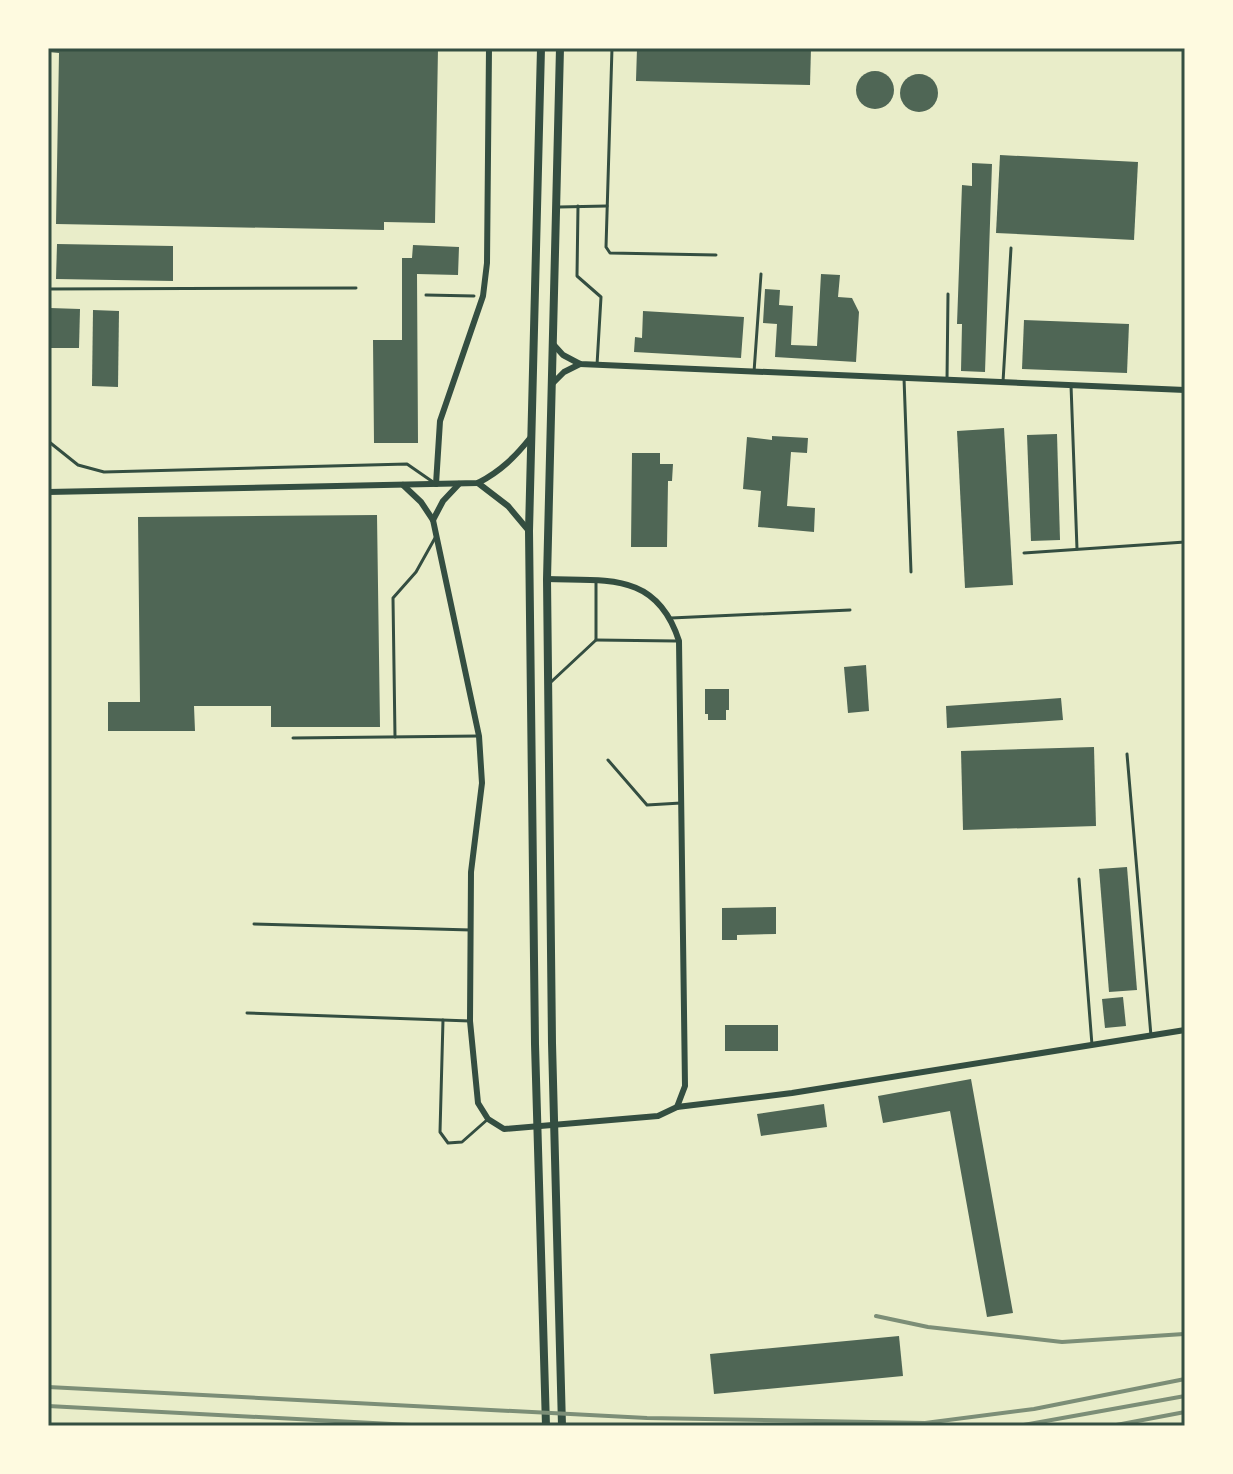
<svg xmlns="http://www.w3.org/2000/svg" width="1233" height="1474" font-family="Literata,serif">
  <style>
    .building { fill: #4f6655 }
    .lines { fill: none; stroke-linecap: round; stroke-linejoin: round }
    .path { stroke: #344e41; stroke-width: 3 }
    .service { stroke: #344e41; stroke-width: 3 }
    .minor { stroke: #344e41; stroke-width: 6 }
    .secondary { stroke: #344e41; stroke-width: 8 }
    .rail { stroke: #7c8e77; stroke-width: 4 }
    .neatline { fill: none; stroke: #344e41; stroke-width: 3 }
  </style>
  <rect width="100%" height="100%" fill="#e9edc9"/>
  <!-- building -->
  <g class="building">
    <polygon points="48,48 438,48 435,223 384,222 384,230 56,224 59,53 48,52"/>
    <polygon points="637,48 811,48 810,85 636,81"/>
    <circle cx="875" cy="90" r="19"/>
    <circle cx="919" cy="93" r="19"/>
    <polygon points="1000,155 1138,162 1134,240 996,233"/>
    <polygon points="972,163 992,164 985,372 961,371 962,324 957,324 962,185 972,186"/>
    <polygon points="57,244 173,246 173,281 56,279"/>
    <polygon points="413,245 459,247 458,275 417,274 418,443 374,443 373,340 402,340 402,258 412,258"/>
    <polygon points="821,274 840,275 838,297 852,298 859,312 856,362 775,357 777,324 763,323 765,289 780,290 779,305 793,306 791,345 817,346"/>
    <polygon points="50,308 80,309 79,348 50,348"/>
    <polygon points="93,310 119,311 118,387 92,386"/>
    <polygon points="643,311 744,317 741,358 634,352 635,337 642,338"/>
    <polygon points="1024,320 1129,324 1127,373 1022,369"/>
    <polygon points="1004,428 1013,585 965,588 957,431"/>
    <polygon points="1057,434 1060,540 1031,541 1027,435"/>
    <polygon points="772,436 808,438 807,453 791,452 787,506 815,508 814,532 758,527 761,491 743,489 747,437 772,440"/>
    <polygon points="632,453 660,453 660,464 673,464 672,481 668,481 667,547 631,547"/>
    <polygon points="377,515 380,727 271,727 271,706 194,706 195,731 108,731 108,702 140,702 138,517"/>
    <polygon points="866,665 869,711 848,713 844,667"/>
    <polygon points="705,689 729,689 729,710 726,710 726,720 708,720 708,714 705,714"/>
    <polygon points="1061,698 1063,720 947,728 946,706"/>
    <polygon points="1094,747 1096,826 963,830 961,751"/>
    <polygon points="1127,867 1137,990 1109,992 1099,869"/>
    <polygon points="776,907 776,934 737,935 737,940 722,940 722,908"/>
    <polygon points="1123,997 1126,1026 1105,1028 1102,999"/>
    <rect x="725" y="1025" width="53" height="26"/>
    <polygon points="971,1079 1013,1313 987,1317 950,1111 883,1123 878,1096"/>
    <polygon points="824,1104 827,1127 761,1136 757,1114"/>
    <polygon points="899,1336 903,1376 714,1394 710,1354"/>
  </g>
  <g class="lines">
    <!-- path -->
    <polyline class="path" points="426,295 474,296"/>
    <!-- service -->
    <g class="service">
      <polyline points="612,48 606,247 610,253 716,255"/>
      <polyline points="578,206 577,276 601,297 597,365"/>
      <polyline points="559,207 607,206"/>
      <polyline points="48,289 356,288"/>
      <polyline points="754,372 761,274"/>
      <polyline points="904,378 911,572"/>
      <polyline points="947,380 948,294"/>
      <polyline points="1003,382 1011,248"/>
      <polyline points="1071,385 1077,549"/>
      <polyline points="48,441 78,465 104,472 407,464 433,482"/>
      <polyline points="1024,553 1185,542"/>
      <polyline points="671,618 850,610"/>
      <polyline points="596,640 676,641"/>
      <polyline points="551,682 596,640 596,581"/>
      <polyline points="395,737 393,598 416,572 435,538"/>
      <polyline points="293,738 479,736"/>
      <polyline points="1127,754 1151,1036"/>
      <polyline points="608,760 647,805 681,803"/>
      <polyline points="1079,879 1092,1045"/>
      <polyline points="254,924 471,930"/>
      <polyline points="247,1013 470,1021"/>
      <polyline points="443,1020 440,1132 448,1143 462,1142 488,1119"/>
    </g>
    <!-- minor -->
    <g class="minor">
      <polyline points="553,344 563,355 580,364 1185,390"/>
      <polyline points="553,383 564,372 580,364"/>
      <polyline points="478,483 508,506 529,531"/>
      <polyline points="436,484 440,421 483,296 487,263 489,48"/>
      <polyline points="403,485 421,502 433,520 479,736 482,783 471,872 470,1021 478,1103 488,1119 504,1129 658,1116 677,1107 792,1093 1185,1030"/>
      <path d="M48 492 478 483C501 471 515 457 531 437"/>
      <polyline points="433,520 443,501 459,484"/>
      <path d="M547 579C608 581 657 572 679 641L685 1086 677 1107"/>
    </g>
    <!-- secondary -->
    <g class="secondary">
      <polyline points="541,48 529,531 535,1044 546,1426"/>
      <polyline points="560,48 547,579 552,1043 562,1426"/>
    </g>
    <!-- rail -->
    <g class="rail">
      <polyline points="876,1316 928,1327 1062,1342 1184,1334"/>
      <polyline points="48,1387 647,1418 925,1423 1034,1409 1185,1379"/>
      <polyline points="48,1406 430,1426"/>
      <polyline points="1018,1426 1185,1396"/>
      <polyline points="1111,1426 1185,1412"/>
    </g>
  </g>
  <!-- border -->
  <rect width="1233" height="1474" fill="none" stroke="#fefae0" stroke-width="100"/>
  <rect x="50" y="50" width="1133" height="1374" class="neatline"/>
</svg>
